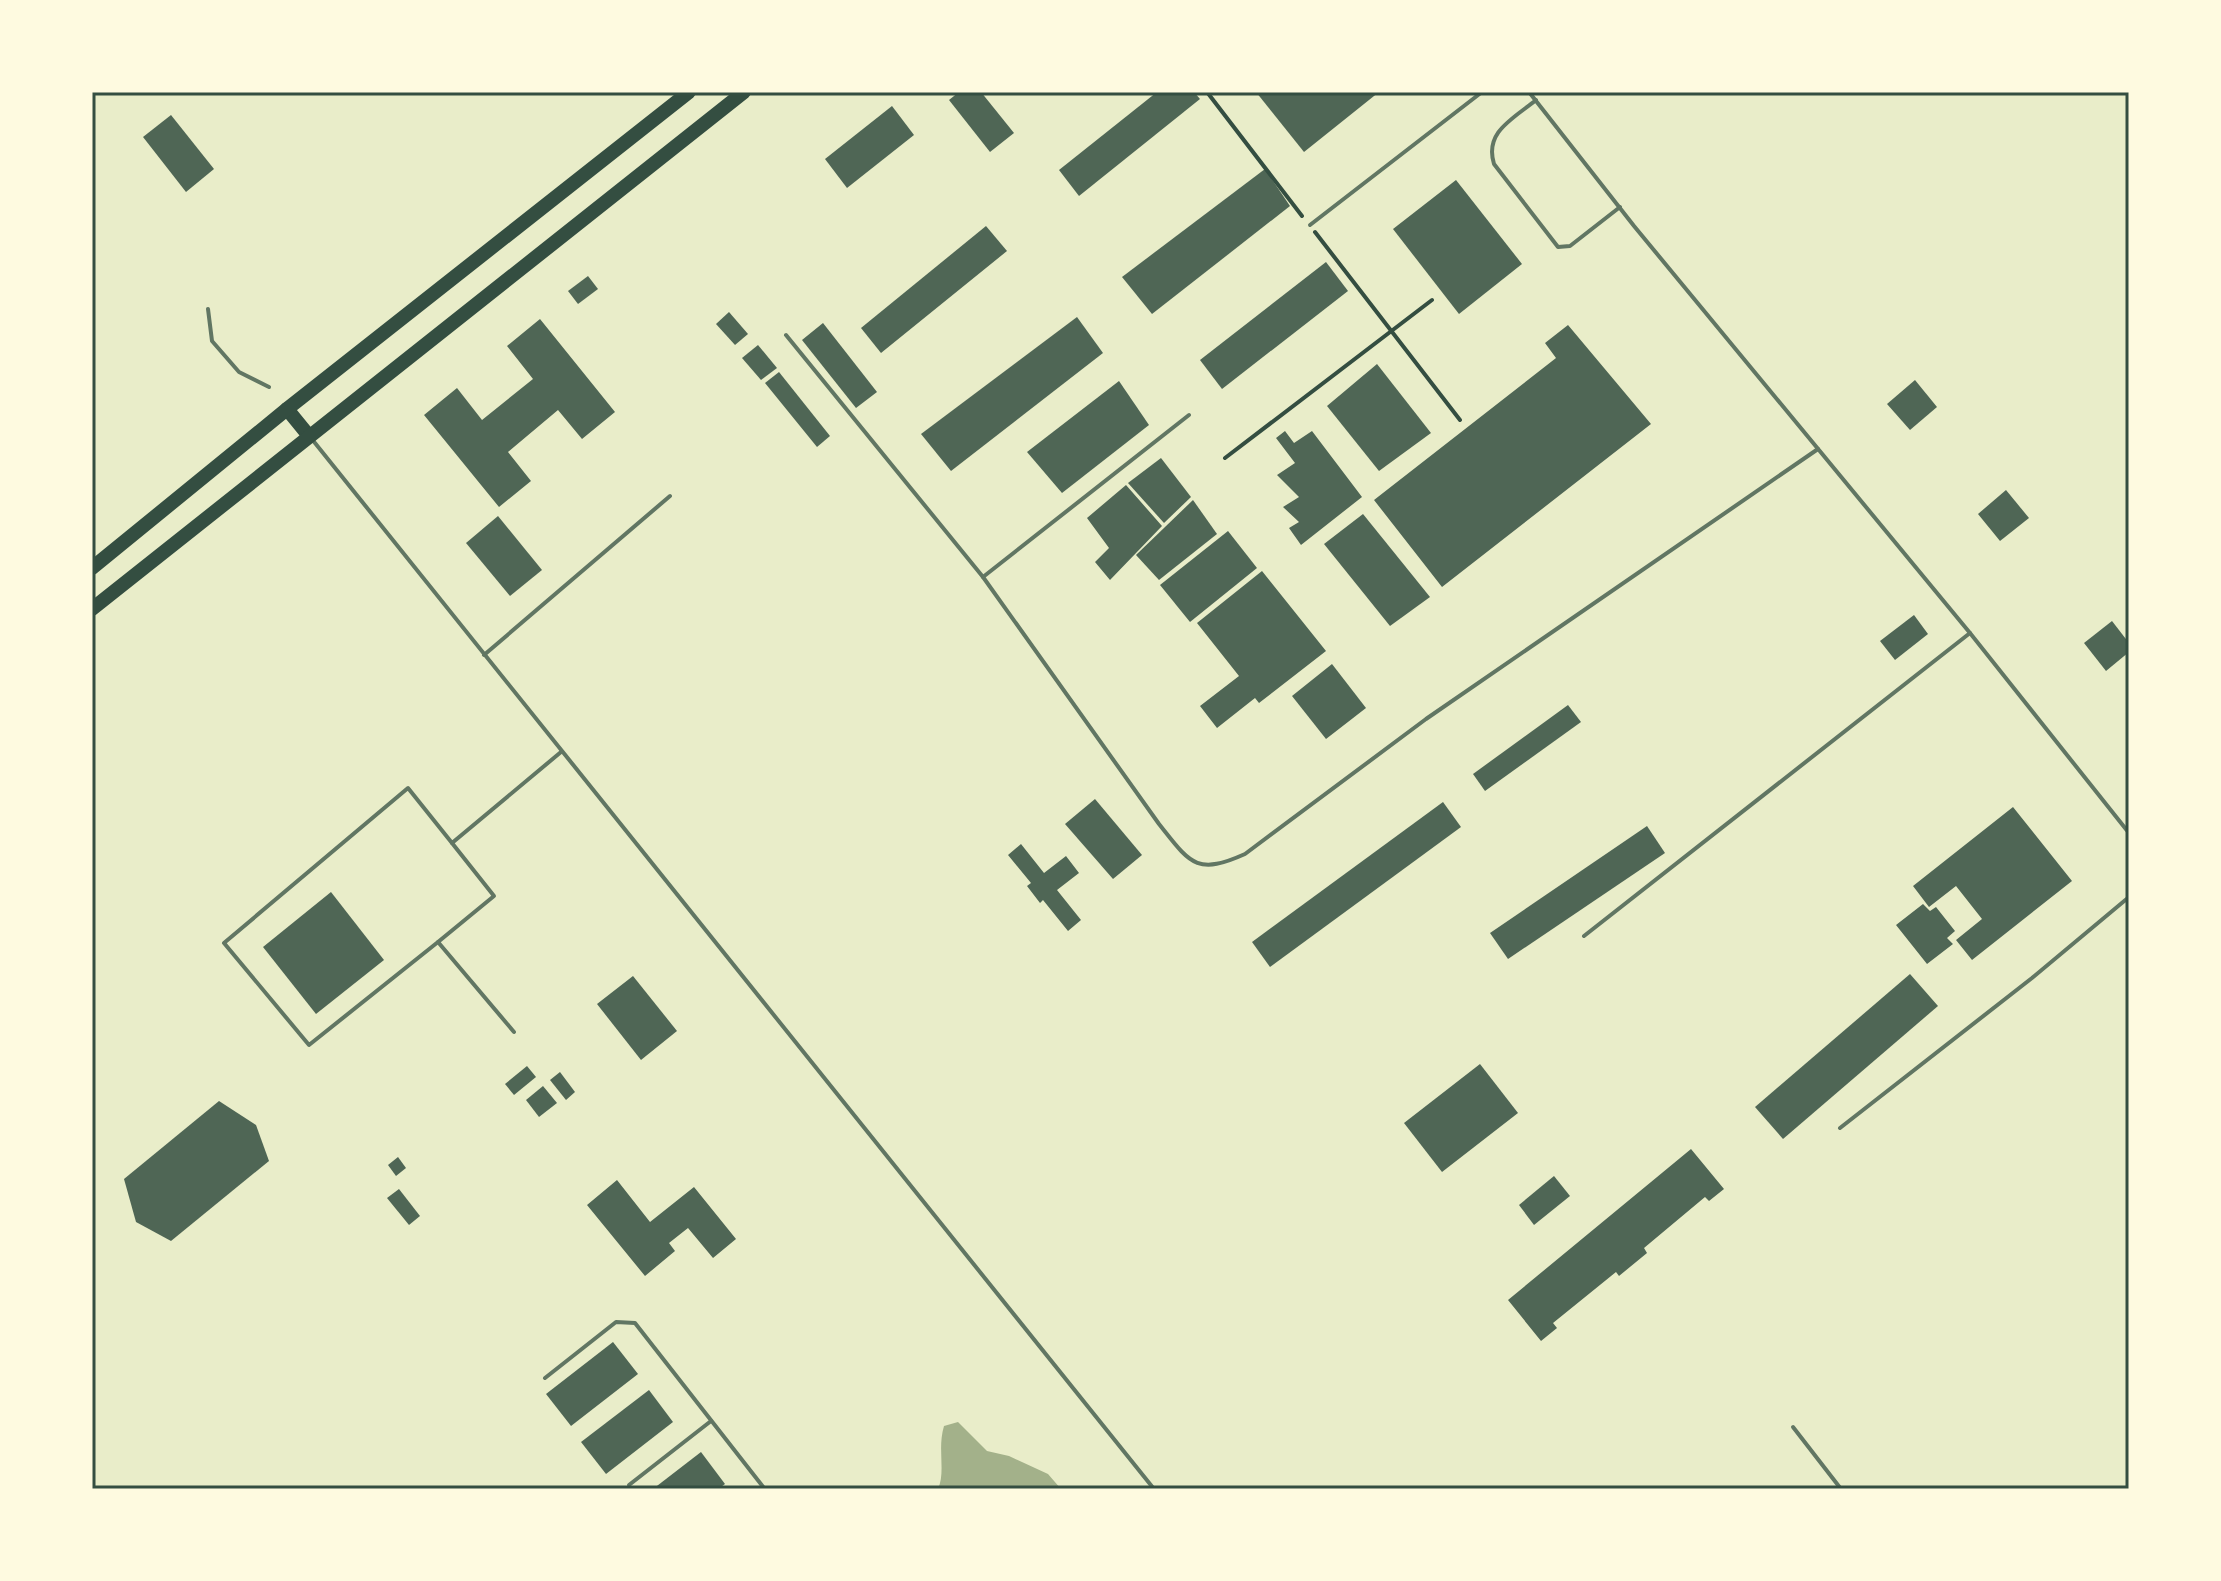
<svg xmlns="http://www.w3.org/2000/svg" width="2221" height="1581" font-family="Jost,sans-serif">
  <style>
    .water { fill: #a3b18a }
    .building { fill: #4f6655 }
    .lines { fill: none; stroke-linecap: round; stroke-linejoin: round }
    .path { stroke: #344e41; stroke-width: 4 }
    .service { stroke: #617663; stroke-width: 4 }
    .primary { stroke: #344e41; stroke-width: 14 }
    .neatline { fill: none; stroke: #344e41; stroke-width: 3 }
  </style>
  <rect width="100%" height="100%" fill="#e9edc9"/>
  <!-- water -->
  <path class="water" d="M958 1422 987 1451 1009 1456 1048 1474 1061 1489H938C946 1471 937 1449 944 1426Z"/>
  <!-- building -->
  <g class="building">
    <polygon points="959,92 981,92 1014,133 990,152 949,100"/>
    <polygon points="1157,92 1194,92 1200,99 1079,196 1059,170"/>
    <polygon points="1256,92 1379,92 1304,152"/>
    <polygon points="892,106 914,135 847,188 825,159"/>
    <polygon points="171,115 214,169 186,192 143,137"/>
    <polygon points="1265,169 1290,206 1152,314 1122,277"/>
    <polygon points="1456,180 1522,264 1459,314 1393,229"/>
    <polygon points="986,226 1007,251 881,353 861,328"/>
    <polygon points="1326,262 1348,291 1222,389 1200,360"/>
    <polygon points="588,276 598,289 578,304 568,291"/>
    <polygon points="729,312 748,334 735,345 716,324"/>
    <polygon points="1077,317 1103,353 951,471 921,434"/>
    <polygon points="540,319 615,412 582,439 558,410 508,452 531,481 499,507 424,415 457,388 482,420 533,379 507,346"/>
    <polygon points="823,323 877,392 856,408 802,340"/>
    <polygon points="1568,325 1651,424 1442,587 1374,500 1556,358 1545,343"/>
    <polygon points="758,345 777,368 761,380 742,358"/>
    <polygon points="1377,364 1431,433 1379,471 1327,406"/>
    <polygon points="779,372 830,436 817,447 765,383"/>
    <polygon points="1915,380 1937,407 1910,430 1887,404"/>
    <polygon points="1119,381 1149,425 1062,493 1027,452"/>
    <polygon points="1285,431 1294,443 1312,431 1362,497 1301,545 1289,528 1299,522 1283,507 1299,497 1277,475 1295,463 1276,438"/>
    <polygon points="1161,458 1191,497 1164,523 1128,483"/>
    <polygon points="1126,485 1162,526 1110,580 1095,562 1109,548 1087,518"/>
    <polygon points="2006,490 2029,518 2000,541 1978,514"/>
    <polygon points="1193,500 1217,534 1159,580 1136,555"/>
    <polygon points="1363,514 1430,597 1390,626 1324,544"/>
    <polygon points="498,516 542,570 510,596 466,543"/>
    <polygon points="1228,531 1257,568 1190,622 1160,585"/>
    <polygon points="1262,571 1326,651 1259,703 1255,698 1217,728 1200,706 1239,676 1197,623"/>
    <polygon points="1914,615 1928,634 1895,660 1880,641"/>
    <polygon points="2112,621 2129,643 2129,652 2106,671 2084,643"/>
    <polygon points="1332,664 1366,708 1326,739 1292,696"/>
    <polygon points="1568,705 1581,722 1485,791 1473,774"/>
    <polygon points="1095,799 1142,855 1113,879 1065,824"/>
    <polygon points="1443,802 1461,827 1270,967 1252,942"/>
    <polygon points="2013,807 2072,881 1972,960 1956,940 1982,919 1956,886 1929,907 1913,886"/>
    <polygon points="1647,826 1665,853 1508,959 1490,933"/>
    <polygon points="1021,844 1044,873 1066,856 1079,873 1057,890 1081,920 1068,931 1043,900 1040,903 1027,886 1031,883 1008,855"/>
    <polygon points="331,892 384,960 316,1014 263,947"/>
    <polygon points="1923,904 1930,911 1936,907 1955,931 1947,938 1953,944 1927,964 1896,925"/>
    <polygon points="1910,974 1938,1006 1783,1139 1755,1107"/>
    <polygon points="633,976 677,1031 641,1060 597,1004"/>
    <polygon points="1480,1064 1518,1113 1442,1172 1404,1123"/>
    <polygon points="527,1066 536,1077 514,1095 505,1084"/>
    <polygon points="560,1072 575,1092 566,1100 550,1080"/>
    <polygon points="543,1086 557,1103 539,1117 526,1100"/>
    <polygon points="219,1101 256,1125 269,1161 171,1241 136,1222 124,1179"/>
    <polygon points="1691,1149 1724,1189 1709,1201 1705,1197 1644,1248 1647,1253 1619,1276 1616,1272 1553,1323 1557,1328 1541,1341 1508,1300"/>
    <polygon points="398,1157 406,1168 396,1176 388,1165"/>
    <polygon points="1554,1176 1570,1196 1534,1225 1519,1205"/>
    <polygon points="617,1180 650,1222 694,1187 736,1239 713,1258 688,1228 669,1243 675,1251 645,1276 587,1205"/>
    <polygon points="399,1189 420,1216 409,1225 387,1198"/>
    <polygon points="613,1342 638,1374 571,1426 546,1394"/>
    <polygon points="649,1390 673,1422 606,1474 581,1442"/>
    <polygon points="701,1452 725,1484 718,1489 653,1489"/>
  </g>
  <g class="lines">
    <!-- path -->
    <g class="path">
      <polyline points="1207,92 1302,216"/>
      <polyline points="1315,232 1460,420"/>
      <polyline points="1225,458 1432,300"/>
    </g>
    <!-- service -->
    <g class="service">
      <polyline points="1529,92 1634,226 1970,633 2129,833"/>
      <path d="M1536 100C1513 119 1484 132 1494 164L1558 247 1570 246 1620 207"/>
      <polyline points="1310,225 1482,92"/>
      <polyline points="208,309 212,341 239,372 269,387"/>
      <path d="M786 335 983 577 1159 824C1190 863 1196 876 1245 854L1426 719 1818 449"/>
      <polyline points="311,438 1154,1489"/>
      <polyline points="983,577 1189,415"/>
      <polyline points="484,655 670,496"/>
      <polyline points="1584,936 1970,633"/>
      <polyline points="438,942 494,896 452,843"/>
      <polyline points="514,1032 438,942 309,1045 224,943 408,788 452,843 561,752"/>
      <polyline points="1840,1128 2032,978 2129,897"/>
      <polyline points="545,1378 616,1322 635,1323 764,1488"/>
      <polyline points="1793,1427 1841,1489"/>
      <polyline points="629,1485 711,1421"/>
    </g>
    <!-- primary -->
    <g class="primary">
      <polyline points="287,409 309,436"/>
      <polyline points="92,568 287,409 689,92"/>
      <polyline points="92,609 744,92"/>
    </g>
  </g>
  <!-- border -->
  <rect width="2221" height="1581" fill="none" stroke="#fefae0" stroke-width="188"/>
  <rect x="94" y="94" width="2033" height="1393" class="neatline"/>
</svg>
